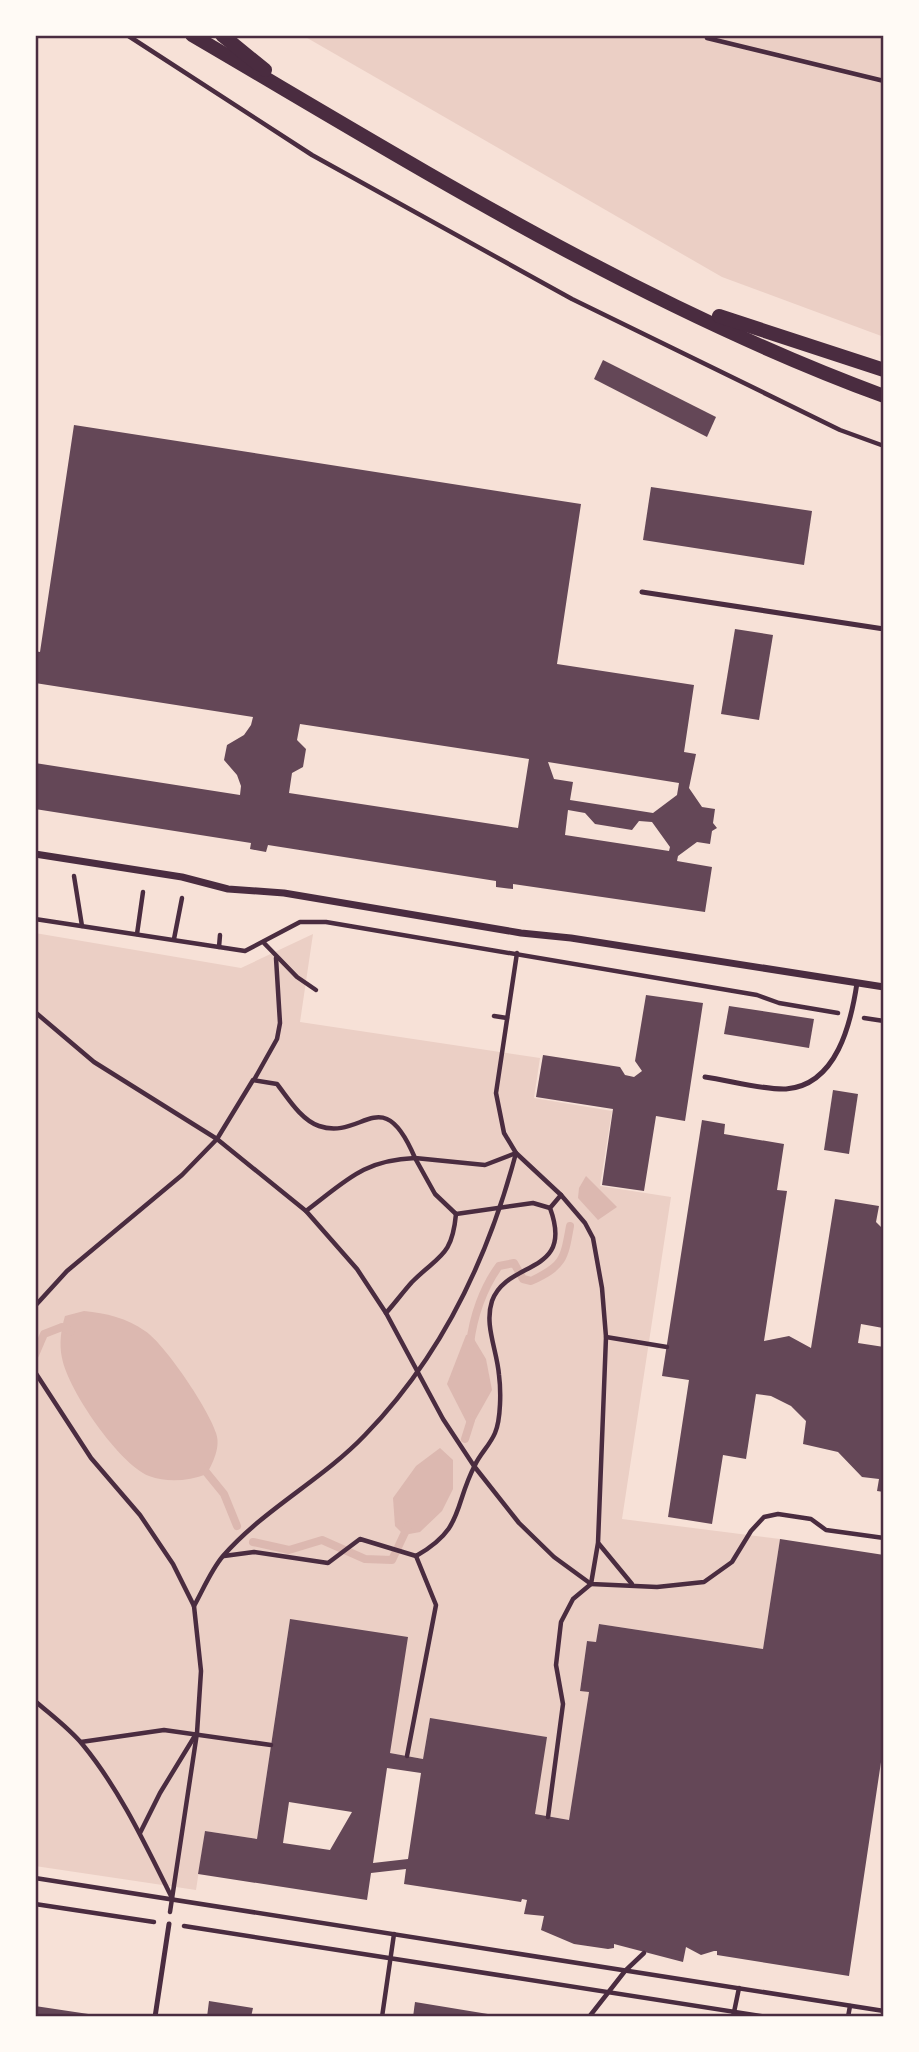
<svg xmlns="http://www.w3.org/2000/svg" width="919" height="2052" font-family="'Nunito Sans',sans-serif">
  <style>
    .green { fill: #ebcfc5 }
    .water { fill: #dcb8b0 }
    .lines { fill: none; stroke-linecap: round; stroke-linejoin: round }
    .stream { stroke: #dcb8b0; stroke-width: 8 }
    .building { fill: #644757; fill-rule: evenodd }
    .path { stroke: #4a2c40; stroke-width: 4.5 }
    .service { stroke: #4a2c40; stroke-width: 5 }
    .minor { stroke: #4a2c40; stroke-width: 7 }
    .secondary { stroke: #4a2c40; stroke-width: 14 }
    .neatline { fill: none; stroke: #4a2c40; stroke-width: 2.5 }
  </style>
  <rect width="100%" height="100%" fill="#f7e1d7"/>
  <!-- green -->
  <g class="green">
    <polygon points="302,35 884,35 884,337 722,277"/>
    <polygon points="35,933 241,968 313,934 300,1022 540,1058 534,1098 612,1111 600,1186 671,1197 622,1519 780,1539 763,1649 599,1624 596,1642 587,1641 580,1690 589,1692 569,1820 535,1814 546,1737 430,1719 423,1759 390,1753 290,1619 257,1839 205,1831 196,1890 35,1866"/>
  </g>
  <!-- water -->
  <g class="water">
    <polygon points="586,1176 617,1207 598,1220 578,1198 579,1188"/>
    <path d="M84 1311C106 1313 127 1318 145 1331 165 1344 209 1410 216 1433 221 1447 213 1462 207 1474 188 1481 168 1483 149 1476 119 1464 68 1390 62 1358 59 1344 61 1329 65 1316Z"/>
    <polygon points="471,1334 486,1359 492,1390 470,1429 447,1384 466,1335"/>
    <polygon points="440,1448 453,1460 453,1489 442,1511 420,1532 404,1535 395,1526 393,1498 416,1466"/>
  </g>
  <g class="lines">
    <!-- stream -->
    <g class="stream">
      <path d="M470 1344C473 1317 483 1288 499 1266L514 1263 523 1279 531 1281C563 1266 564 1260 570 1226"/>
      <polyline points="35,1355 44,1334 62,1327 71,1331"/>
      <polyline points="465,1439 471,1420"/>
      <polyline points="202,1467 224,1494 237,1526"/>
      <polyline points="253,1542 289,1550 322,1540 365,1559 392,1560 408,1526"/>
    </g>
  </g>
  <!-- building -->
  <g class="building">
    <polygon points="603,360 716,417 707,437 594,379"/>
    <path d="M74 425 581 504 557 664 694 685 684 752 696 754 689 788 702 807 715 809 713 823 717 828 712 831 710 844 697 842 678 856 677 861 712 867 705 912 513 884V889L496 887V881L268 845 266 852 250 849 251 843 35 809V763L240 795 241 786 237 775 224 760 227 745 244 735 251 725 253 717 35 683 38 665 35 664V651L40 652ZM300 724 529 759 518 828 289 793 292 773 303 767 306 749 297 740ZM548 762 679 783 677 795 653 813 570 800 573 782 554 779ZM568 810 585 813 595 824 632 830 639 821 652 822 670 847 669 851 565 835Z"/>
    <polygon points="651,487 812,511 804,565 643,540"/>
    <polygon points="735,629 773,635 759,720 721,714"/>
    <polygon points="646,995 703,1003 685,1121 656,1116 644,1191 602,1185 613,1109 536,1097 543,1055 620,1067 625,1075 634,1077 642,1071 635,1061"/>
    <polygon points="729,1006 814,1019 809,1048 724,1034"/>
    <polygon points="833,1090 858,1094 849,1154 824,1150"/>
    <polygon points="702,1120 725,1124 724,1134 784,1144 777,1190 787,1191 764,1341 789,1336 811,1348 835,1199 879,1206 876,1222 884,1230 883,1328 861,1324 858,1343 884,1347 884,1492 877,1491 879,1479 862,1477 838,1452 803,1444 806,1421 791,1406 771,1396 756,1394 746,1459 723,1455 712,1524 668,1517 689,1380 662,1376"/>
    <path d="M780 1539 884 1555V1742L849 1976 717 1955V1951H714L701 1955 686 1947 683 1962 614 1944V1948L608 1949 574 1944 541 1930 544 1916 524 1914 527 1900 522 1899 521 1902 404 1884 406 1869 371 1873 367 1900 198 1874 205 1831 257 1839 290 1619 408 1637 390 1753 423 1759 430 1718 547 1737 535 1814 569 1820 589 1692 580 1691 587 1641 596 1642 599 1624 763 1649ZM387 1768 421 1773 408 1859 373 1863ZM289 1802 352 1812 330 1850 283 1843Z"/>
    <polygon points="209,2001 253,2008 251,2017 207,2017"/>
    <polygon points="415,2002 500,2016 500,2017 413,2017"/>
    <polygon points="35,2006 95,2015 95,2017 35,2017"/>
  </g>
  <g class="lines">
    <!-- path -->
    <g class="path">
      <polyline points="127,35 312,155 572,299 840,430 884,446"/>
      <polyline points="707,38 884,81"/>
      <polyline points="74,876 82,926"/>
      <polyline points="35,919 245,951 300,922 326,922 757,995 779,1003 838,1013"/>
      <polyline points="137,934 143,892"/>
      <polyline points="174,939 182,898"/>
      <polyline points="264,943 297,977 316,990"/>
      <polyline points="219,947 220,935"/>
      <polyline points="35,1012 94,1062 217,1139 306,1211 357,1269 386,1313 443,1419 474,1466 519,1523 554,1557 591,1584 657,1587 704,1582 732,1562 751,1531 764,1517 778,1514 811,1519 826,1530 884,1538"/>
      <polyline points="494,1016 507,1018"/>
      <polyline points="864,1018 884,1021"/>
      <polyline points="254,1080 277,1039 280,1023 276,958"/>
      <path d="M306 1211C346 1181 363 1160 415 1158L435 1194 456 1214 533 1203 550 1208"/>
      <path d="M35 1306 67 1271 182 1175 217 1139 253 1080 277 1084C288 1098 301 1120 319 1126 363 1141 382 1080 415 1158L485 1165 516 1153 561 1195 585 1223 593 1238 602 1288 606 1337 598 1543 591 1584 573 1599 561 1622 556 1665 563 1704 548 1817"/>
      <path d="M386 1313C395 1303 403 1292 412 1282 439 1255 452 1257 456 1214"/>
      <polyline points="606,1337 667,1347"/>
      <polyline points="35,1372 91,1458 140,1515 173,1564 194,1606 201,1671 197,1733 170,1912"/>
      <polyline points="599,1544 632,1584"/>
      <path d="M224 1556 254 1552 328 1563 360 1539 416 1556C465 1528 453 1507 475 1465 480 1454 490 1445 495 1433 501 1419 501 1390 499 1375 497 1350 484 1325 492 1301 507 1259 575 1276 550 1208L561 1195"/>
      <path d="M194 1606C203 1590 211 1570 223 1556 264 1509 322 1480 365 1435 442 1356 488 1259 516 1153L504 1133 496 1093 517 953"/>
      <path d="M35 1701C51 1715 70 1729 83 1745 120 1790 146 1846 172 1898"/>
      <polyline points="81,1742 164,1730 271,1745"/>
      <polyline points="407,1756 436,1605 416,1556"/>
      <polyline points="140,1833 160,1793 196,1734"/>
      <polyline points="35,1878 884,2011"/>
      <polyline points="35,1904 154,1922"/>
      <polyline points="184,1926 767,2017"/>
      <polyline points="382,2017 394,1934"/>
      <polyline points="589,2017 625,1971 644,1953"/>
      <polyline points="733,2017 739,1988"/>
      <polyline points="848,2017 850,2006"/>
    </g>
    <!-- service -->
    <g class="service">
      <polyline points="642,592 884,629"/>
      <path d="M705 1077C728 1080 763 1090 786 1089 837 1085 851 1023 857 983"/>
      <polyline points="155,2017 169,1924"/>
    </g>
    <!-- minor -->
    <polyline class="minor" points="35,854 182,877 228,889 284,893 521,933 571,938 884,987"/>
    <!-- secondary -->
    <g class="secondary">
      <path d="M192 35C416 166 639 306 884 396"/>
      <polyline points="222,35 265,70"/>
      <polyline points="719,316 884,370"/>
    </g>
  </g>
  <!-- border -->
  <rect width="919" height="2052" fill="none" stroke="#fffaf5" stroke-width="74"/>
  <rect x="37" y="37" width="845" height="1978" class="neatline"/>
</svg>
